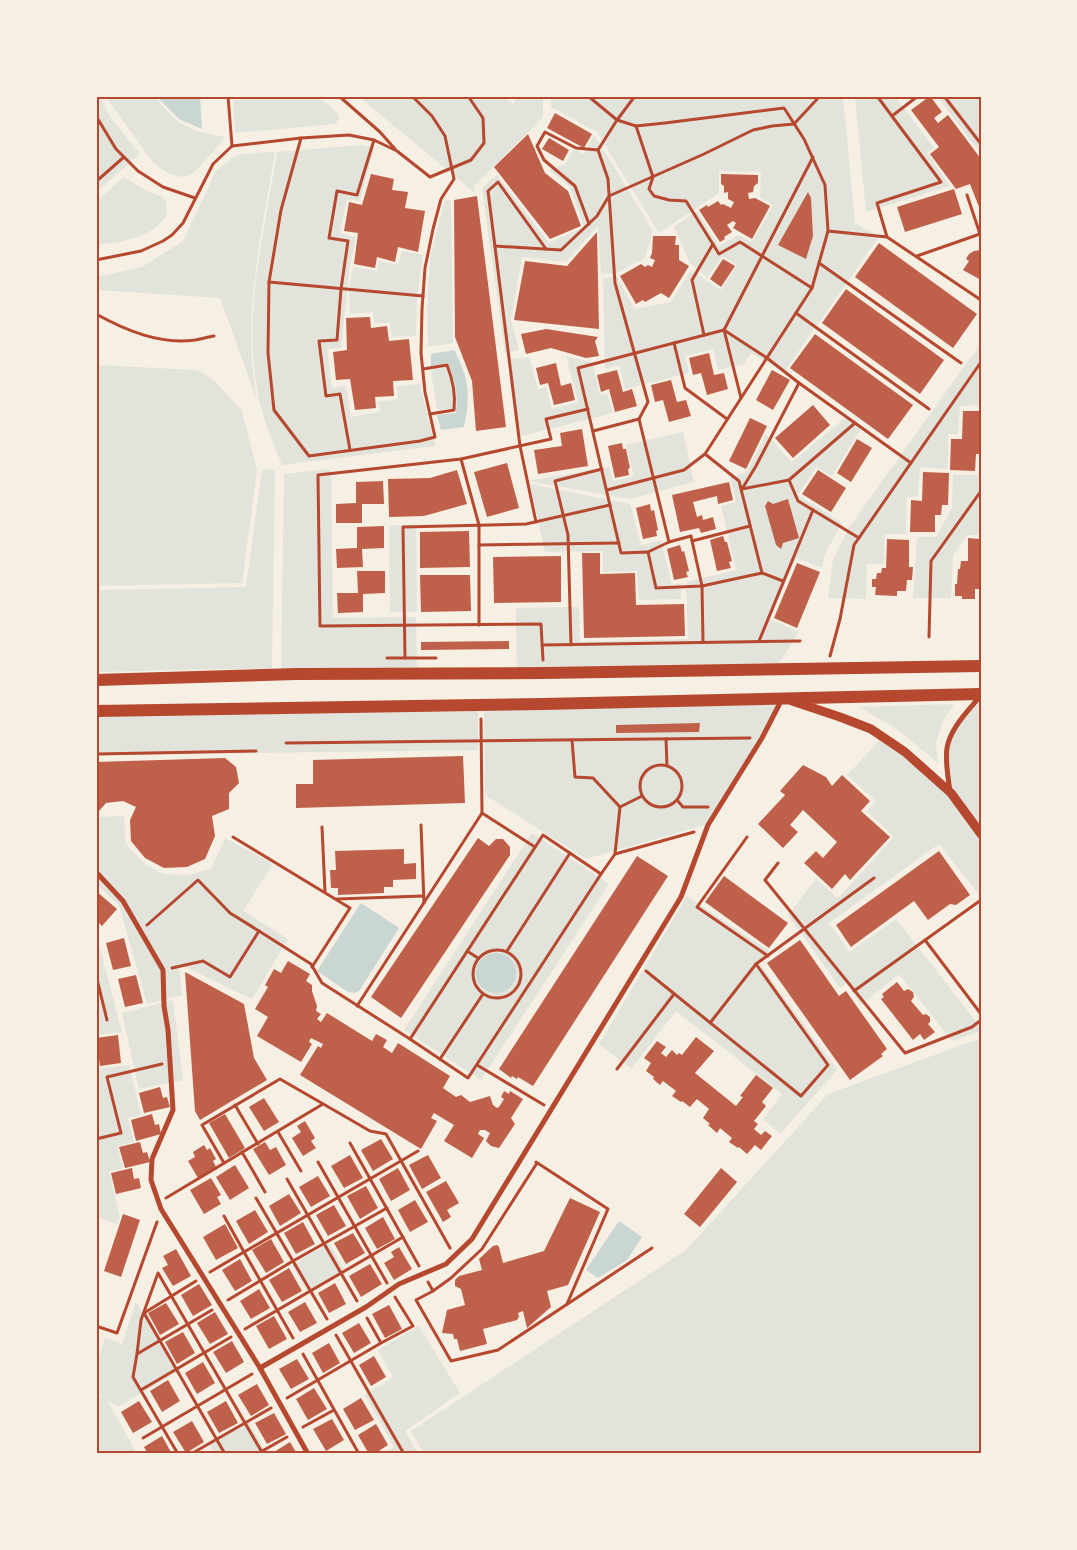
<svg xmlns="http://www.w3.org/2000/svg" width="1077" height="1550" font-family="'Space Grotesk',sans-serif">
  <style>
    .green { fill: #e2e4dc }
    .water { fill: #c9d6d2 }
    .building { fill: #bf614a }
    .lines { fill: none; stroke-linecap: round; stroke-linejoin: round }
    .path { stroke: #b5482f; stroke-width: 3 }
    .minor { stroke: #b5482f; stroke-width: 5 }
    .tertiary { stroke: #b5482f; stroke-width: 9 }
    .primary { stroke: #b5482f; stroke-width: 12 }
    .neatline { fill: none; stroke: #b5482f; stroke-width: 2 }
  </style>
  <rect width="100%" height="100%" fill="#f6efe4"/>
  <!-- green -->
  <g class="green">
    <polygon points="96,96 99,96 110,117 140,154 96,192"/>
    <path d="M105 96H153L178 122 199 132 225 137C219 144 197 172 190 175 177 181 161 170 152 161Z"/>
    <path d="M283 96C292 96 303 94 312 97 323 99 337 108 339 119L335 124 235 133 233 100Z"/>
    <polygon points="358,96 503,96 513,104 518,96 543,96 543,117 474,186 475,193"/>
    <polygon points="551,96 843,96 855,223 879,237 784,372 751,353 744,364 718,370 713,349 685,356 689,373 625,389 619,365 605,369 603,278 617,277 635,309 671,302 691,270 721,290 737,265 723,256 707,278 690,263 674,227 697,211 719,246 738,235 752,242 773,205 760,197 761,172 719,171 719,193 659,233 597,132 551,107"/>
    <polygon points="855,96 895,96 934,148 927,153 950,186 866,212"/>
    <polygon points="937,96 981,96 981,150 979,151"/>
    <polygon points="594,134 653,231 645,258 617,273 601,274 598,226 566,262 522,257 511,320 519,350 505,353 482,188 497,175 549,243 584,227 570,187 549,170 565,164 574,149 584,154"/>
    <path d="M362 145 374 148 360 201 347 199 340 233 356 237 350 265 341 348 327 349 332 388 346 385 351 417 380 412 378 402 398 399 397 386 420 384 435 446 282 465C272 440 261 415 257 388 243 310 265 229 277 152Z"/>
    <path d="M275 151C262 233 241 317 257 400L220 298 96 290V277L142 267 183 241 216 171 236 155Z"/>
    <path d="M124 177 147 191 161 196 166 201C167 207 168 215 163 220 150 238 117 243 96 245V202Z"/>
    <polygon points="445,200 451,200 453,343 428,347 427,307 430,257"/>
    <polygon points="402,251 423,255 417,297 416,336 392,337 390,323 374,323 373,312 350,314 349,290 353,267 377,271 378,261 398,265"/>
    <polygon points="981,343 981,405 960,406 958,434 948,434 948,469 920,467 918,496 907,497 906,534 885,534 884,564 867,564 866,599 828,598 833,560 848,529"/>
    <polygon points="566,356 592,362 600,395 607,393 613,413 518,437 508,360 529,357 538,389 546,387 552,409 578,402"/>
    <polygon points="96,365 197,370 215,381 242,411 257,470 242,583 96,586"/>
    <path d="M446 366C452 381 454 392 453 408L437 410 431 370Z"/>
    <polygon points="847,416 862,427 832,476 816,467 798,495 842,523 825,554 822,568 796,558 770,619 799,632 779,663 517,667 516,608 579,607 580,642 688,639 686,582 736,570 721,506 736,502 730,477 746,473 766,434 792,462"/>
    <polygon points="683,432 694,482 630,499 528,481 609,467 613,481 634,476 626,445"/>
    <polygon points="981,468 981,535 967,535 953,556 951,598 913,598 917,537 936,537 952,508 953,475 977,475"/>
    <polygon points="275,469 272,668 96,672 96,590 246,587 262,470"/>
    <polygon points="331,469 333,618 416,617 417,667 281,668 284,474"/>
    <polygon points="530,484 630,504 641,545 661,540 672,585 681,583 681,599 639,600 637,571 603,572 603,551 545,552"/>
    <polygon points="389,525 416,525 417,612 390,612"/>
    <polygon points="981,696 981,833 951,793 947,747 953,732"/>
    <polygon points="782,698 762,738 708,824 586,859 485,795 484,705"/>
    <polygon points="954,704 943,720 936,743 938,763 897,729 859,707"/>
    <polygon points="478,711 478,750 96,755 96,717"/>
    <polygon points="879,741 904,756 948,796 981,840 981,897 939,844 829,923 850,952 896,919 981,1028 981,1031 952,1041 899,974 861,1005 847,983 840,988 788,915 816,879 838,898 894,837 867,811 876,801 847,775"/>
    <polygon points="124,816 126,844 145,864 163,874 187,875 211,869 225,838 273,864 243,911 288,939 252,999 179,964 182,995 147,1004 119,905 96,884 96,817"/>
    <polygon points="532,833 609,884 481,1080 404,1030"/>
    <polygon points="687,896 769,951 760,964 837,1070 780,1134 763,1119 782,1094 676,1011 631,1069 599,1044"/>
    <polygon points="96,933 122,1032 96,1035"/>
    <polygon points="173,1000 183,1080 139,1089 122,1013"/>
    <polygon points="981,1038 981,1454 424,1454 411,1431 686,1250 828,1094"/>
    <polygon points="129,1065 141,1115 128,1118 134,1142 117,1146 123,1168 109,1172 120,1217 117,1224 96,1217 96,1069"/>
    <polygon points="329,1243 344,1269 307,1291 292,1265"/>
    <polygon points="136,1302 177,1372 118,1407 107,1400 137,1454 96,1454 96,1395 107,1399 96,1392 96,1366 105,1338 122,1344"/>
    <polygon points="419,1326 460,1393 405,1431 418,1454 383,1454 394,1447 365,1395 393,1377 378,1350"/>
    <polygon points="249,1422 267,1454 214,1454 209,1445"/>
  </g>
  <!-- water -->
  <g class="water">
    <polygon points="156,96 200,96 202,129 179,119"/>
    <path d="M454 350C469 379 471 395 464 427L441 430 437 415 456 413C458 393 455 381 448 363L431 366V354Z"/>
    <polygon points="361,903 399,928 359,991 354,993 348,992 317,971"/>
    <circle cx="496" cy="973" r="20"/>
    <polygon points="619,1221 642,1237 627,1260 598,1278 586,1270"/>
  </g>
  <!-- building -->
  <g class="building">
    <polygon points="930,96 942,112 934,118 938,123 948,115 981,159 981,212 970,184 956,189 930,154 939,147 911,110"/>
    <polygon points="555,113 592,134 584,148 547,128"/>
    <polygon points="528,134 545,173 568,191 581,226 550,239 494,167"/>
    <polygon points="549,138 569,150 563,161 542,149"/>
    <polygon points="371,174 394,179 392,190 408,192 405,208 425,211 418,252 398,247 395,262 377,257 375,268 354,264 358,233 344,231 349,202 362,205"/>
    <polygon points="721,174 758,175 758,183 754,186 753,192 748,193 749,199 755,198 770,206 752,239 733,228 736,223 733,221 727,225 732,232 724,237 725,239 720,242 699,210 707,205 708,207 718,201 721,205 723,204 731,208 734,202 728,199 728,192 724,193 724,186 721,184"/>
    <polygon points="954,189 962,214 905,232 897,207"/>
    <polygon points="808,192 811,198 813,236 806,259 778,245"/>
    <polygon points="477,196 506,427 476,431 472,381 455,337 454,200"/>
    <polygon points="597,232 599,329 514,320 525,261 567,266"/>
    <polygon points="653,236 676,236 675,245 679,245 679,260 689,266 669,298 661,293 645,302 643,300 636,304 620,276 641,264 645,267 648,265 652,267 655,260 650,258 652,253"/>
    <polygon points="879,243 977,314 953,348 855,277"/>
    <polygon points="981,250 981,280 963,270 969,261 966,259 969,254 974,251"/>
    <polygon points="723,259 735,266 721,287 710,279"/>
    <polygon points="846,289 944,360 920,394 822,323"/>
    <polygon points="370,317 371,328 387,326 389,341 409,339 413,380 393,381 394,396 375,397 376,408 355,410 350,379 336,380 333,352 347,350 346,318"/>
    <polygon points="546,329 598,337 595,341 599,356 586,358 551,348 526,354 521,334"/>
    <polygon points="815,334 913,405 888,439 790,368"/>
    <polygon points="709,353 714,375 724,373 728,389 707,395 701,373 693,375 689,358"/>
    <polygon points="556,363 561,386 571,383 575,400 554,405 548,383 540,385 536,368"/>
    <polygon points="617,370 623,392 632,389 637,406 615,412 609,389 601,392 597,375"/>
    <polygon points="772,370 790,380 773,410 756,400"/>
    <polygon points="671,380 677,402 686,400 691,416 669,422 663,400 655,402 651,385"/>
    <polygon points="813,405 830,425 793,458 775,438"/>
    <polygon points="963,411 981,411 981,454 976,454 975,471 950,470 951,439 962,439"/>
    <polygon points="750,418 767,426 746,469 729,461"/>
    <polygon points="582,429 588,466 538,474 534,450 562,446 560,433"/>
    <polygon points="857,439 872,448 851,482 837,473"/>
    <polygon points="622,443 623,449 626,449 630,468 628,469 629,475 615,478 608,446"/>
    <polygon points="507,463 519,508 487,517 474,472"/>
    <polygon points="457,470 467,504 424,516 389,517 388,479 430,478"/>
    <polygon points="818,470 846,488 831,512 802,494"/>
    <polygon points="923,472 949,473 948,505 942,505 941,515 935,515 935,532 910,532 911,500 922,501"/>
    <polygon points="383,481 384,504 362,504 362,523 336,523 336,504 356,503 356,482"/>
    <polygon points="729,482 733,500 718,504 717,496 693,502 697,517 702,515 703,520 713,517 716,529 701,533 699,528 680,532 672,495"/>
    <polygon points="788,499 799,538 783,543 781,549 776,545 765,506 768,501 773,504"/>
    <polygon points="650,504 651,511 654,510 658,530 656,531 657,536 643,539 636,508"/>
    <polygon points="384,526 384,548 362,549 363,567 337,568 336,549 357,548 357,527"/>
    <polygon points="469,531 470,567 420,568 420,532"/>
    <polygon points="723,536 725,542 727,542 732,561 729,562 731,568 717,571 710,540"/>
    <polygon points="968,538 980,539 980,543 981,544 981,581 980,581 980,589 975,589 975,599 962,599 962,596 955,596 955,584 957,584 958,569 960,569 961,561 968,561"/>
    <polygon points="887,539 909,540 909,567 913,567 912,580 907,580 906,591 897,591 897,596 875,595 876,587 872,587 872,579 876,579 877,573 881,573 882,568 886,568"/>
    <polygon points="680,545 682,552 684,551 689,571 686,572 688,577 674,580 667,549"/>
    <polygon points="582,553 600,553 600,574 635,573 636,605 684,604 685,636 584,638"/>
    <polygon points="561,556 561,602 494,603 493,557"/>
    <polygon points="797,563 820,572 797,628 774,618"/>
    <polygon points="357,571 385,571 385,593 363,594 363,612 338,613 337,593 358,593"/>
    <polygon points="420,575 470,575 471,611 421,612"/>
    <polygon points="509,641 509,649 421,650 421,642"/>
    <polygon points="700,723 699,732 616,733 616,725"/>
    <polygon points="463,756 465,803 296,808 296,784 313,784 313,760"/>
    <polygon points="225,758 236,767 239,783 229,793 229,809 212,816 215,836 205,859 187,867 164,868 145,858 131,841 130,820 136,807 123,801 106,803 99,811 96,809 96,762"/>
    <polygon points="803,765 826,777 832,786 842,775 870,801 861,811 890,837 850,880 845,874 832,889 804,863 816,851 823,858 837,842 803,810 790,825 798,832 783,848 758,824 785,795 780,791"/>
    <polygon points="478,838 489,846 496,839 503,839 510,847 510,855 401,1018 371,997"/>
    <polygon points="404,849 404,864 416,863 416,879 393,880 393,887 384,887 384,893 338,895 338,888 331,888 330,870 336,870 335,851"/>
    <polygon points="939,851 970,895 956,905 950,904 928,920 914,901 851,947 836,925"/>
    <polygon points="637,856 668,876 533,1086 518,1077 517,1079 512,1076 511,1078 499,1069"/>
    <polygon points="724,876 788,923 769,948 705,902"/>
    <polygon points="96,891 117,909 102,926 96,920"/>
    <polygon points="124,938 131,966 113,970 106,943"/>
    <polygon points="800,940 839,996 846,991 887,1049 881,1054 883,1056 850,1080 767,963"/>
    <polygon points="288,961 310,974 306,981 312,985 312,991 317,1006 316,1011 321,1014 317,1019 321,1022 327,1013 372,1041 376,1034 387,1040 383,1047 392,1053 398,1043 450,1076 443,1088 456,1097 461,1095 470,1102 490,1096 493,1105 497,1108 499,1107 504,1099 501,1097 504,1091 509,1094 510,1091 523,1099 511,1118 515,1124 499,1148 491,1146 486,1141 490,1133 485,1130 480,1130 478,1134 484,1138 472,1158 444,1141 454,1125 434,1113 431,1118 437,1121 421,1149 300,1075 318,1046 321,1048 323,1044 311,1038 309,1042 312,1044 301,1062 257,1036 268,1017 255,1009 268,987 265,985 274,969 281,973"/>
    <polygon points="185,972 244,1004 254,1058 267,1080 200,1120 195,1111"/>
    <polygon points="136,975 143,1003 125,1007 118,979"/>
    <polygon points="897,982 904,991 908,989 913,992 914,997 911,1001 923,1015 926,1014 930,1017 930,1022 928,1024 935,1032 924,1040 920,1034 913,1040 881,999 884,997 882,994"/>
    <polygon points="118,1035 121,1063 100,1066 96,1038"/>
    <polygon points="696,1037 714,1051 695,1073 736,1106 743,1097 740,1096 756,1075 773,1088 762,1102 766,1106 754,1121 758,1124 754,1129 761,1135 765,1131 772,1136 761,1150 755,1145 747,1154 739,1147 738,1148 729,1142 732,1138 720,1128 717,1133 708,1125 710,1124 703,1118 709,1109 697,1099 690,1107 682,1101 681,1102 672,1096 676,1091 663,1081 660,1085 653,1079 654,1077 646,1071 651,1063 644,1058 657,1041 666,1047 661,1053 666,1057 672,1050 677,1055 679,1053 682,1055"/>
    <polygon points="160,1087 163,1098 167,1097 170,1107 144,1113 139,1093"/>
    <polygon points="264,1098 279,1122 264,1131 249,1107"/>
    <polygon points="152,1114 155,1125 159,1124 161,1134 136,1141 131,1120"/>
    <polygon points="225,1114 245,1148 229,1158 209,1123"/>
    <polygon points="305,1121 315,1138 311,1141 316,1148 303,1156 292,1138 301,1132 297,1126"/>
    <polygon points="381,1139 393,1159 373,1171 361,1150"/>
    <polygon points="140,1142 143,1153 147,1152 150,1162 125,1168 119,1147"/>
    <polygon points="265,1142 270,1150 276,1147 286,1165 269,1175 253,1149"/>
    <polygon points="204,1145 207,1150 210,1148 216,1159 213,1161 216,1167 198,1178 188,1161 195,1157 193,1152"/>
    <polygon points="350,1155 363,1178 344,1188 331,1166"/>
    <polygon points="428,1155 441,1178 422,1189 409,1165"/>
    <polygon points="235,1165 249,1188 230,1200 216,1177"/>
    <polygon points="132,1168 134,1179 139,1178 141,1188 116,1194 111,1173"/>
    <polygon points="398,1168 410,1190 391,1201 379,1179"/>
    <polygon points="721,1168 737,1182 700,1227 684,1214"/>
    <polygon points="318,1176 330,1196 311,1207 299,1187"/>
    <polygon points="211,1178 221,1195 217,1197 221,1204 204,1214 190,1190"/>
    <polygon points="446,1181 459,1203 447,1210 451,1217 443,1222 426,1192"/>
    <polygon points="366,1186 378,1208 360,1219 347,1196"/>
    <polygon points="289,1194 301,1213 280,1226 269,1206"/>
    <polygon points="570,1198 600,1212 568,1285 547,1291 551,1307 527,1328 523,1311 518,1313 519,1317 517,1320 483,1329 487,1344 460,1351 457,1339 454,1339 453,1334 442,1333 447,1310 465,1305 461,1289 455,1286 455,1280 459,1276 482,1270 479,1259 493,1246 497,1245 499,1247 503,1263 544,1251"/>
    <polygon points="415,1200 428,1222 410,1232 398,1210"/>
    <polygon points="334,1205 346,1226 328,1236 316,1215"/>
    <polygon points="255,1210 268,1232 249,1244 236,1221"/>
    <polygon points="123,1214 140,1220 121,1277 104,1271"/>
    <polygon points="383,1217 395,1239 377,1249 365,1228"/>
    <polygon points="303,1222 315,1244 296,1254 284,1233"/>
    <polygon points="225,1224 238,1248 216,1260 203,1237"/>
    <polygon points="353,1233 365,1253 346,1264 334,1243"/>
    <polygon points="271,1239 284,1262 266,1273 252,1250"/>
    <polygon points="399,1247 412,1269 394,1280 384,1263 394,1257 391,1252"/>
    <polygon points="176,1249 191,1276 173,1286 162,1268 168,1265 163,1256"/>
    <polygon points="240,1259 252,1281 235,1291 222,1270"/>
    <polygon points="370,1264 382,1284 361,1297 349,1276"/>
    <polygon points="289,1268 302,1291 282,1302 269,1280"/>
    <polygon points="335,1283 346,1304 329,1313 318,1293"/>
    <polygon points="199,1284 212,1305 193,1316 181,1295"/>
    <polygon points="259,1289 270,1308 251,1319 240,1301"/>
    <polygon points="305,1302 317,1323 300,1332 288,1312"/>
    <polygon points="166,1303 179,1324 160,1335 148,1313"/>
    <polygon points="389,1305 402,1329 385,1338 372,1314"/>
    <polygon points="215,1312 228,1334 210,1344 197,1323"/>
    <polygon points="274,1316 287,1339 269,1349 256,1326"/>
    <polygon points="359,1323 371,1343 354,1353 342,1333"/>
    <polygon points="183,1332 195,1353 177,1364 165,1342"/>
    <polygon points="232,1341 244,1362 226,1373 213,1352"/>
    <polygon points="329,1343 340,1363 323,1373 312,1353"/>
    <polygon points="374,1356 386,1377 371,1386 359,1365"/>
    <polygon points="297,1359 309,1379 291,1389 279,1369"/>
    <polygon points="203,1362 215,1383 197,1394 185,1373"/>
    <polygon points="168,1380 180,1401 162,1412 150,1391"/>
    <polygon points="257,1384 269,1405 251,1416 238,1395"/>
    <polygon points="314,1388 327,1409 308,1420 296,1399"/>
    <polygon points="361,1398 374,1420 355,1430 343,1409"/>
    <polygon points="139,1401 152,1422 133,1433 121,1412"/>
    <polygon points="226,1401 238,1423 219,1433 207,1412"/>
    <polygon points="274,1413 286,1434 267,1444 255,1423"/>
    <polygon points="332,1419 344,1440 326,1451 313,1429"/>
    <polygon points="192,1421 204,1442 186,1453 173,1432"/>
    <polygon points="376,1424 388,1445 374,1454 369,1454 358,1435"/>
    <polygon points="162,1436 172,1454 148,1454 144,1447"/>
    <polygon points="290,1442 297,1454 271,1454"/>
  </g>
  <g class="lines">
    <!-- path -->
    <g class="path">
      <polyline points="228,96 232,146"/>
      <polyline points="339,96 380,132 395,149"/>
      <polyline points="588,96 617,120 636,126 665,123 784,108 804,139 825,185 828,231 812,288 705,454 684,470 607,490"/>
      <polyline points="635,96 617,120 598,150 608,179 615,283 648,402 639,419"/>
      <polyline points="877,96 941,182 877,203 887,237"/>
      <polyline points="944,96 981,144"/>
      <polyline points="96,116 116,149 138,171 163,187 195,198"/>
      <polyline points="892,116 918,96"/>
      <polyline points="636,126 653,177 649,189 654,196 669,200 686,201 719,254 740,242 812,288"/>
      <polyline points="301,138 281,210 269,282 268,353 274,410 309,456 420,441 435,437 425,392 421,353 422,309 425,268 433,229 441,199 454,179 445,136 432,116 412,96"/>
      <polyline points="96,175 99,179 124,157"/>
      <polyline points="589,224 575,186 544,160 537,146 545,132 576,148 598,150"/>
      <polyline points="828,231 887,237 981,300"/>
      <polyline points="495,246 561,250 597,216 609,196 704,154 753,130 772,126 794,124 820,96"/>
      <polyline points="917,256 980,234 967,195"/>
      <polyline points="96,260 141,251 163,241 172,235 183,223 213,164 232,146 301,138 349,135 374,140 397,151 430,177 471,160 484,143 483,118 468,96"/>
      <polyline points="819,263 961,363"/>
      <polyline points="269,282 423,296"/>
      <polyline points="796,313 929,409"/>
      <path d="M96 314C125 330 160 345 195 340 201 339 208 337 214 336"/>
      <polyline points="704,335 692,280 713,244"/>
      <polyline points="674,343 685,388 727,419"/>
      <path d="M423 369 447 365C453 380 456 393 454 410L430 414"/>
      <polyline points="799,383 767,358 724,330 813,157"/>
      <polyline points="593,431 639,419 669,542"/>
      <polyline points="350,450 340,394 326,396 319,341 337,340 341,289 348,241 329,238 337,191 357,195 374,140"/>
      <polyline points="705,454 739,481 762,573 702,586 656,588 648,552 621,553 578,368 724,330 741,398"/>
      <polyline points="461,459 479,525 479,625"/>
      <polyline points="789,480 798,501 813,510"/>
      <polyline points="742,489 756,466 799,383 911,463"/>
      <polyline points="742,489 789,480 855,423"/>
      <polyline points="536,522 520,446 488,191 498,182 546,249"/>
      <polyline points="692,541 750,526"/>
      <polyline points="479,545 619,543"/>
      <polyline points="648,552 669,542 691,536 702,586 703,642"/>
      <polyline points="762,573 783,581"/>
      <polyline points="929,637 931,561 981,491"/>
      <polyline points="759,641 813,510 859,538"/>
      <polyline points="542,645 800,641"/>
      <polyline points="571,645 568,535 555,481 602,469"/>
      <polyline points="830,656 840,619 854,545 981,362"/>
      <polyline points="387,658 436,658"/>
      <polyline points="405,658 403,527 526,524 610,505"/>
      <polyline points="543,660 541,624 320,626 318,475 461,459 551,439 546,419 588,409"/>
      <polyline points="481,719 482,813"/>
      <polyline points="666,739 667,766"/>
      <polyline points="572,740 575,777 593,778 620,807 642,796"/>
      <polyline points="286,743 750,738"/>
      <polyline points="96,754 256,751"/>
      <circle cx="661" cy="786" r="21"/>
      <polyline points="677,800 683,807 708,807"/>
      <polyline points="421,825 424,903"/>
      <polyline points="322,827 325,892"/>
      <polygon points="543,835 601,874 468,1078 410,1039"/>
      <polyline points="233,837 350,908 312,967"/>
      <polyline points="747,837 697,907 768,956"/>
      <polyline points="615,854 620,807"/>
      <polyline points="778,863 765,880 905,1053 972,1027 981,1020"/>
      <polyline points="601,874 615,854 694,832"/>
      <polyline points="337,899 423,896"/>
      <polyline points="147,925 198,880 230,913 259,931"/>
      <polyline points="925,940 981,1014"/>
      <circle cx="497" cy="974" r="24"/>
      <polyline points="467,951 478,958"/>
      <polyline points="507,951 570,853"/>
      <polyline points="756,964 874,878"/>
      <polyline points="172,968 203,961 230,977 259,931 311,964 322,983 410,1039"/>
      <polyline points="646,971 801,1096 828,1065 756,964 710,1023"/>
      <polyline points="96,975 107,1020"/>
      <polyline points="854,991 981,900"/>
      <polyline points="357,1006 482,813 535,847"/>
      <polyline points="440,1059 483,994"/>
      <polyline points="477,1065 544,1105"/>
      <polyline points="617,1069 674,994"/>
      <polyline points="235,1105 258,1144"/>
      <polyline points="278,1132 301,1171"/>
      <polyline points="96,1139 121,1133 107,1077 162,1064"/>
      <polyline points="350,1143 419,1266"/>
      <polyline points="242,1152 265,1192"/>
      <polyline points="318,1162 387,1283"/>
      <polyline points="536,1162 608,1209 567,1304"/>
      <polyline points="224,1163 202,1125 280,1079 370,1131 386,1134 450,1248"/>
      <polyline points="287,1179 357,1301"/>
      <polyline points="166,1198 323,1104"/>
      <polyline points="256,1198 327,1319"/>
      <polyline points="224,1216 244,1252 418,1151"/>
      <polyline points="210,1272 244,1252 293,1338"/>
      <polyline points="196,1281 144,1313 225,1454"/>
      <polyline points="428,1282 433,1291 451,1278 482,1249 537,1163"/>
      <polyline points="433,1291 416,1300 451,1361 498,1350 652,1248"/>
      <polyline points="228,1300 293,1261 387,1208"/>
      <polyline points="96,1326 117,1333 157,1222"/>
      <polyline points="245,1329 403,1237"/>
      <polyline points="336,1335 404,1454"/>
      <polyline points="381,1343 413,1326 395,1297"/>
      <polyline points="137,1354 141,1320 158,1273 263,1454"/>
      <polyline points="303,1354 359,1454"/>
      <polyline points="141,1390 231,1337"/>
      <polyline points="287,1398 381,1343 367,1318"/>
      <polyline points="303,1427 334,1410"/>
      <polyline points="143,1438 252,1374"/>
      <polyline points="178,1454 133,1377 137,1354 212,1310"/>
      <polyline points="191,1454 271,1408"/>
      <polyline points="257,1454 287,1437"/>
    </g>
    <!-- minor -->
    <g class="minor">
      <path d="M950 791C948 777 945 762 947 748 950 728 969 710 981 695"/>
      <polyline points="96,872 123,901 163,970 164,1006 168,1030 173,1110 152,1159 151,1180 161,1209 260,1368 308,1454"/>
      <polyline points="260,1368 366,1307 399,1284 446,1264 472,1239 681,897 708,825 762,738 781,701"/>
    </g>
    <!-- tertiary -->
    <polyline class="tertiary" points="792,701 840,717 871,729 905,752 951,793 981,834"/>
    <!-- primary -->
    <g class="primary">
      <polyline points="96,680 296,674 543,673 981,666"/>
      <polyline points="96,711 544,704 981,694"/>
    </g>
  </g>
  <!-- border -->
  <rect width="1077" height="1550" fill="none" stroke="#f6efe4" stroke-width="195"/>
  <rect x="98" y="98" width="882" height="1354" class="neatline"/>
</svg>
